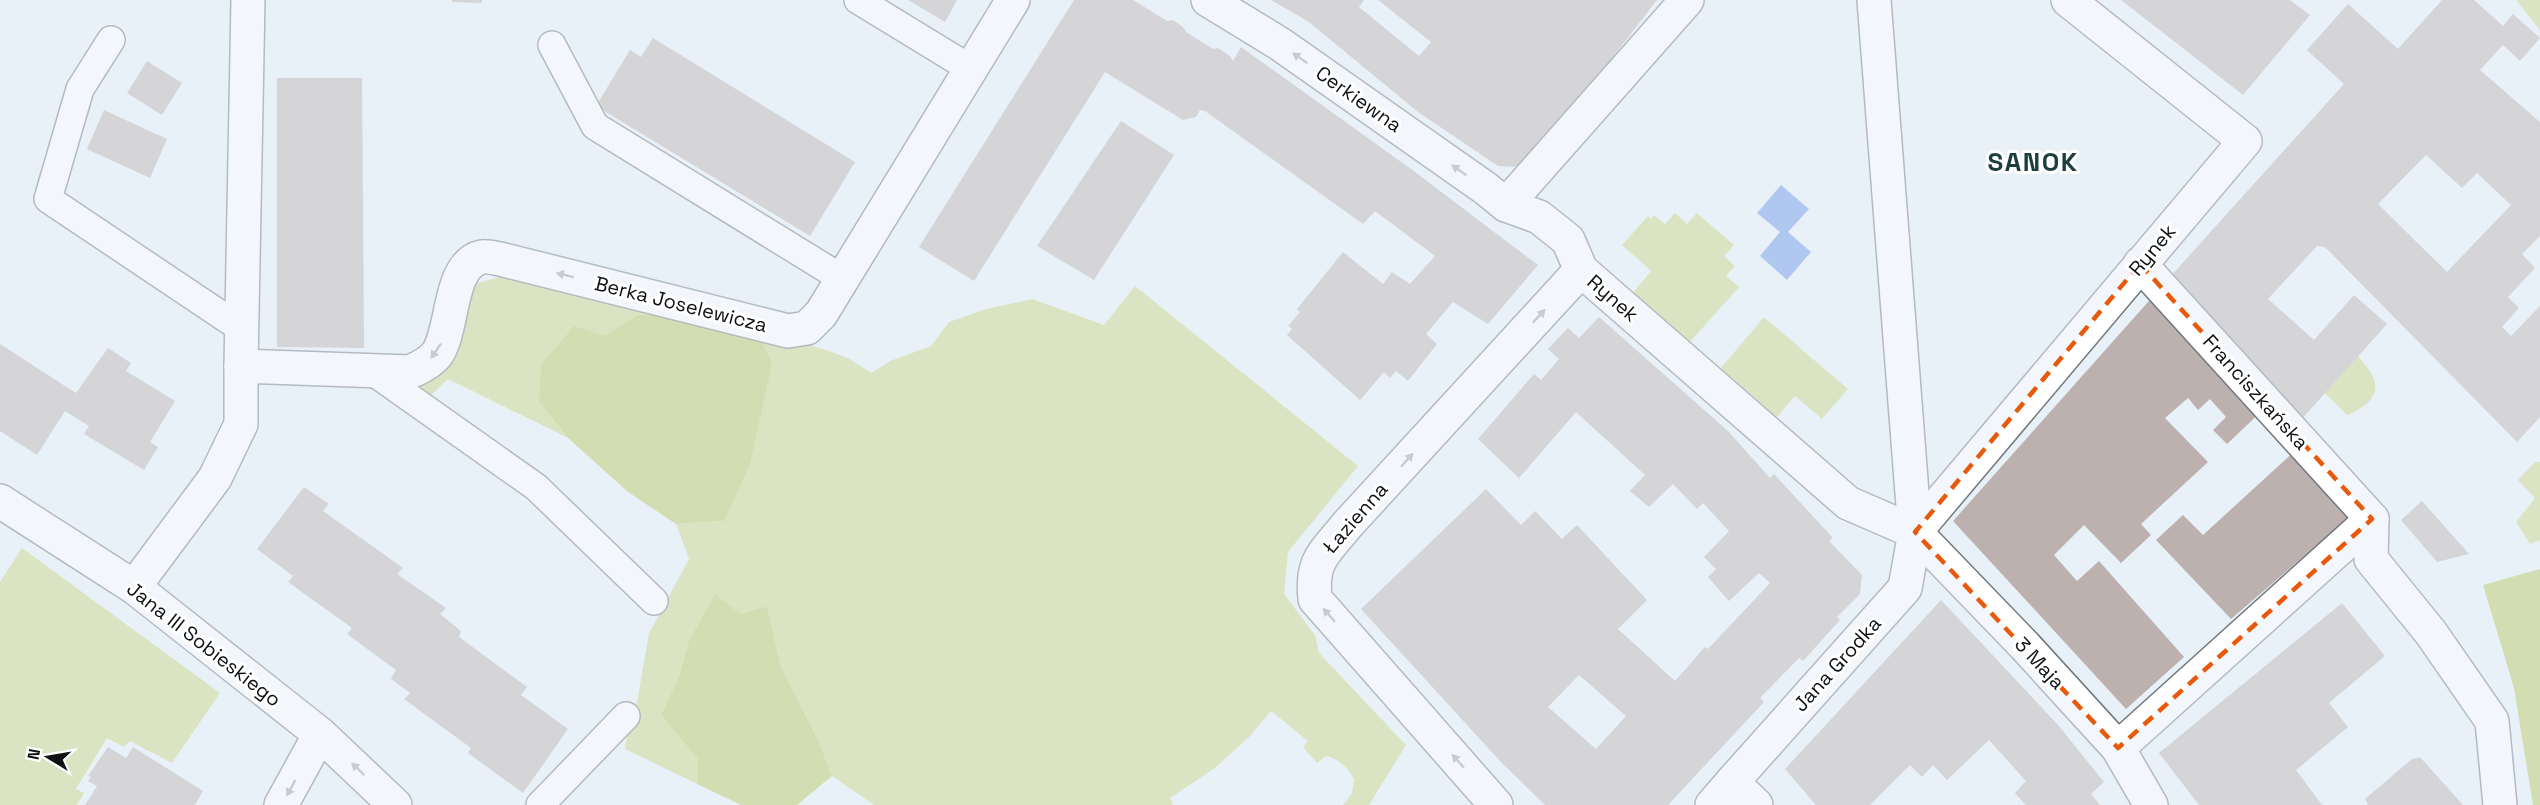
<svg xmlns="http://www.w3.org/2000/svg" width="2540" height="805" font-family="'Space Grotesk',sans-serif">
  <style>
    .green { fill: #cbd681 }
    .forest { fill: #b9c55e }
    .water { fill: #6c95e5 }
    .building { fill: #bcb1ae; fill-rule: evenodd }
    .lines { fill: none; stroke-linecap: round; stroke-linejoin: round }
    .service-casing { stroke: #71787e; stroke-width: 30 }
    .pedestrian-casing { stroke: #71787e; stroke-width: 36 }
    .minor-casing { stroke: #71787e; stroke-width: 36 }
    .service { stroke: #fff; stroke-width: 27 }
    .pedestrian { stroke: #fff; stroke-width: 33 }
    .minor { stroke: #fff; stroke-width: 33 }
    .oneway { fill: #9f9fa0 }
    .marked { fill: none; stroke: #e8590c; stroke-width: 4.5; stroke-dasharray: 12 8; stroke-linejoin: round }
    .labels { text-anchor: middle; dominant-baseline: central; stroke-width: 6; stroke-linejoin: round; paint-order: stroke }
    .street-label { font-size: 20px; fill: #0e1012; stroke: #fff }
    .district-label { font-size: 26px; font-weight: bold; letter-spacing: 1.5px; fill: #1b3e3f; stroke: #fff }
  </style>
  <rect width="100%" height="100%" fill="#e9f1f8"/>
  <!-- green -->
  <g class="green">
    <polygon points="2516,0 2540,0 2540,30"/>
    <polygon points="1675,213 1687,224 1697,213 1734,245 1724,256 1735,266 1726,276 1739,287 1689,343 1633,293 1651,271 1622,245 1648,216 1651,219 1654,215 1665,224"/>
    <polygon points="508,275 670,314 637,315 605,337 539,402 568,438 448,379 430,396 421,393 423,383 478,283"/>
    <path d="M1135 286 1358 466 1288 552 1284 594 1315 635 1319 653 1406 745 1369 805H1343L1352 793 1354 779C1347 767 1339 759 1326 756L1317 763 1303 747 1308 741 1271 711 1249 737 1215 768 1170 798 1173 805H874L832 776 819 742 781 667 767 606 741 614 715 594 689 640 679 676 661 715 699 759 697 784 625 749 628 729 637 702 649 633 689 559 676 524 724 521 761 340 796 347 806 344 829 351 848 358 871 373 890 361 931 346 949 322 986 309 1032 299 1104 325Z"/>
    <polygon points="1764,317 1848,389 1822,419 1795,396 1777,417 1721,368"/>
    <path d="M2358 356C2372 373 2386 388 2364 406 2358 410 2354 413 2347 415L2325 393Z"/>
    <polygon points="2535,462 2540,462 2540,540 2530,544 2516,522 2535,498 2518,480"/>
    <polygon points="22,548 220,693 172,763 130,741 124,747 107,738 76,789 84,793 77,805 0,805 0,582"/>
  </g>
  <!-- forest -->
  <g class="forest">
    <polygon points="670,314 761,340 772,364 750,464 724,521 676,524 628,492 568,438 539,402 541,365 574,326 605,336 637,315"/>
    <polygon points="2540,569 2540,805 2533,805 2514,688 2483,585"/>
    <polygon points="715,594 741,614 767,606 781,667 819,742 832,776 797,805 741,805 697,784 698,759 661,715 679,676 689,640"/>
  </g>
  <!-- water -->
  <polygon class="water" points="1781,185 1809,209 1788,232 1811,252 1787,280 1760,256 1780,232 1757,213"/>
  <!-- building -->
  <g class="building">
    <polygon points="452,0 482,0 482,3 452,2"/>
    <polygon points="908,0 957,0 945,22"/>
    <polygon points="1074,0 1133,0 1167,21 1173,20 1183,27 1186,32 1213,49 1218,48 1230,56 1233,61 1241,47 1411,169 1538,265 1488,324 1453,302 1426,334 1437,344 1408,381 1396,371 1390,378 1384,372 1360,400 1287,335 1292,329 1288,326 1300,312 1297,309 1343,252 1383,284 1392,272 1410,284 1435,256 1375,211 1363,224 1205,111 1200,110 1196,117 1183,120 1105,72 974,281 919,247"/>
    <polygon points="1271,0 1364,0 1359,7 1419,56 1431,42 1378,0 1657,0 1560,125 1523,167 1498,166 1418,112 1309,22"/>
    <polygon points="2121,0 2290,0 2310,15 2243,95"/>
    <path d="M2442 0H2474L2503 26 2513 14 2540 38 2520 61 2503 45 2480 70 2540 122V236L2522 254 2535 268 2508 297 2519 308 2502 327 2511 336 2540 306V417L2517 442 2325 247 2317 246 2268 299 2314 340 2354 295 2387 324 2300 421 2169 278 2344 84 2307 50 2348 4 2398 49ZM2426 155 2462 188 2477 173 2511 205 2447 272 2378 204Z"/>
    <polygon points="653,38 855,162 810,236 596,106 630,50 641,57"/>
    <polygon points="147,61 182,83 162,115 127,93"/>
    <polygon points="277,78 362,78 364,348 277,347"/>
    <polygon points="104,110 167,139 150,178 87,149"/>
    <polygon points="1121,121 1174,155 1094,280 1037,246"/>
    <polygon points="2156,293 2264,409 2227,444 2213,430 2226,417 2210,399 2198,410 2188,398 2165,418 2208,462 2141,524 2151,535 2121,563 2084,525 2054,555 2077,581 2099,561 2184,657 2126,709 1953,521"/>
    <path d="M1599 317 1728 431 1770 478 1774 474 1833 538 1829 541 1862 575 1860 594 1837 617 1840 620 1803 661 1799 658 1760 698 1764 702 1668 805H1545L1500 761 1361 609 1486 489 1521 525 1535 511 1562 539 1577 525 1647 600 1618 629 1675 681 1705 647 1708 649 1770 583 1759 573 1729 601 1708 577 1716 569 1704 557 1729 531 1703 503 1697 509 1673 484 1649 507 1630 491 1645 475 1576 412 1519 478 1478 439 1534 374 1541 380 1559 359 1548 349 1568 328 1579 338ZM1579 675 1626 716 1596 749 1548 707Z"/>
    <polygon points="0,344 76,393 108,348 131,363 126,371 175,401 150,442 158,447 144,470 84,434 89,426 65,411 37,455 0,431"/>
    <polygon points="2298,448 2354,513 2231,619 2156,540 2183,515 2203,535"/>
    <polygon points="304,487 329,504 323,511 403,568 397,574 446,608 440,614 461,631 459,637 527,687 521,695 568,729 523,793 468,753 471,748 404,699 410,693 391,679 396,670 347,634 352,628 288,582 293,576 257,549"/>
    <polygon points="2422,501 2469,554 2437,562 2401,520"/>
    <polygon points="1941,600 2058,725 2104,782 2091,794 2100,805 2026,805 2015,793 2026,781 1989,740 1947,780 1933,765 1922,777 1910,765 1870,805 1816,805 1785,769"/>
    <polygon points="2342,603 2385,656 2329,703 2348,727 2296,770 2322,805 2199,805 2159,753"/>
    <polygon points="108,747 126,758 133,747 203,791 195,805 85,805 97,786 88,781 91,777 88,776"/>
    <polygon points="2420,757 2463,805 2366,805 2368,804 2365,799 2412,759"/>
  </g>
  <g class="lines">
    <!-- service casing -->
    <g class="service-casing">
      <g id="service">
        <polyline points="858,0 971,69"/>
        <polyline points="111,40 80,89 48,199 242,329"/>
        <polyline points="552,45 595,126 843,279"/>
        <polyline points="372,371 536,487 654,601"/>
        <polyline points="540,805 626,716"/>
      </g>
    </g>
    <!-- pedestrian casing -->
    <g class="pedestrian-casing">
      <g id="pedestrian">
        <polyline points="1687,0 1506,205 1539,217 1568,240 1581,270 1848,503 1915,532 2025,646 2118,748 2151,805"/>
        <polyline points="2140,264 2372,519 2371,559 2431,633 2492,721 2500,805"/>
        <polyline points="1915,532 2245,141 2068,0"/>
        <polyline points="2118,748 2372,519"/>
        <polyline points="1732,782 1905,588 1915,532 1874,0"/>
      </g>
    </g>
    <!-- minor casing -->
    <g class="minor-casing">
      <g id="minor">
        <polyline points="1208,0 1280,44 1485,188 1506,205"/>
        <polyline points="241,366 248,0"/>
        <polyline points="0,501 134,587 320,734 395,805"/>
        <path d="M134 587 215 478 241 424V366L410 372C419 368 431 362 437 354 454 330 448 264 482 257 487 256 495 258 500 259L788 331 807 328 821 314 1013 0"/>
        <polyline points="281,805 320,734"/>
        <path d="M1496 805 1315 599C1311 560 1324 554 1347 525L1581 270"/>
        <polyline points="1712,805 1732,782 1756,805"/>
      </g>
    </g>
    <!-- service -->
    <use href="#service" class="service"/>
    <!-- pedestrian -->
    <use href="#pedestrian" class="pedestrian"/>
    <!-- minor -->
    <use href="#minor" class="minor"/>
  </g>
  <!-- one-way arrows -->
  <defs><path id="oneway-solid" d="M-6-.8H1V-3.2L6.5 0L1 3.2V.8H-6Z" transform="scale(1.5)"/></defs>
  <g class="oneway">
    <use href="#oneway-solid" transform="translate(1300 58) rotate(-145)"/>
    <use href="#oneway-solid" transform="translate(1459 170) rotate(-145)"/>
    <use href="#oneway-solid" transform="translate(565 275) rotate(-166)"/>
    <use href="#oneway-solid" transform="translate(1539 316) rotate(-47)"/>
    <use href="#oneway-solid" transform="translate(436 351) rotate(124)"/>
    <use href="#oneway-solid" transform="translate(1407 460) rotate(-48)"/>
    <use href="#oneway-solid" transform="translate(1329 615) rotate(-132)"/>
    <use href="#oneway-solid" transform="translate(1458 761) rotate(-131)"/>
    <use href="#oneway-solid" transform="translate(358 769) rotate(-136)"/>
    <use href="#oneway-solid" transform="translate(291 788) rotate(119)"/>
  </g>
  <!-- marked area -->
  <path d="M0 0H2540V805H0ZM2140 264 2372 519 2118 748 1915 532Z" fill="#e9f1f8" fill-opacity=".55" fill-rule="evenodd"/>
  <path class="marked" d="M2140 264 2372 519 2118 748 1915 532Z"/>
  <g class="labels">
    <!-- street labels -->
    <g class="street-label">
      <text transform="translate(1359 99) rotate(35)">Cerkiewna</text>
      <text transform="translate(2152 250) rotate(-50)">Rynek</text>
      <text transform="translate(1613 298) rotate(41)">Rynek</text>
      <text transform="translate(681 304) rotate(14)">Berka Joselewicza</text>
      <text transform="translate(2256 392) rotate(48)">Franciszkańska</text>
      <text transform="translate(1355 518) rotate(-49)">Łazienna</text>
      <text transform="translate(204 644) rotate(38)">Jana III Sobieskiego</text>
      <text transform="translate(2040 663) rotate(47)">3 Maja</text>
      <text transform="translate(1837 664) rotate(-48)">Jana Grodka</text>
    </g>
    <!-- district labels -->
    <g class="district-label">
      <text x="2033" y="162">SANOK</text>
    </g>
  </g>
  <!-- north arrow -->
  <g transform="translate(48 757) rotate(281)" stroke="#ffffff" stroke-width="4.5" paint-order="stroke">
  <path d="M0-4.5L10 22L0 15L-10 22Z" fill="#0e1012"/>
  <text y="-9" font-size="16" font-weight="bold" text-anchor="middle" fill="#0e1012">N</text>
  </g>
</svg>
